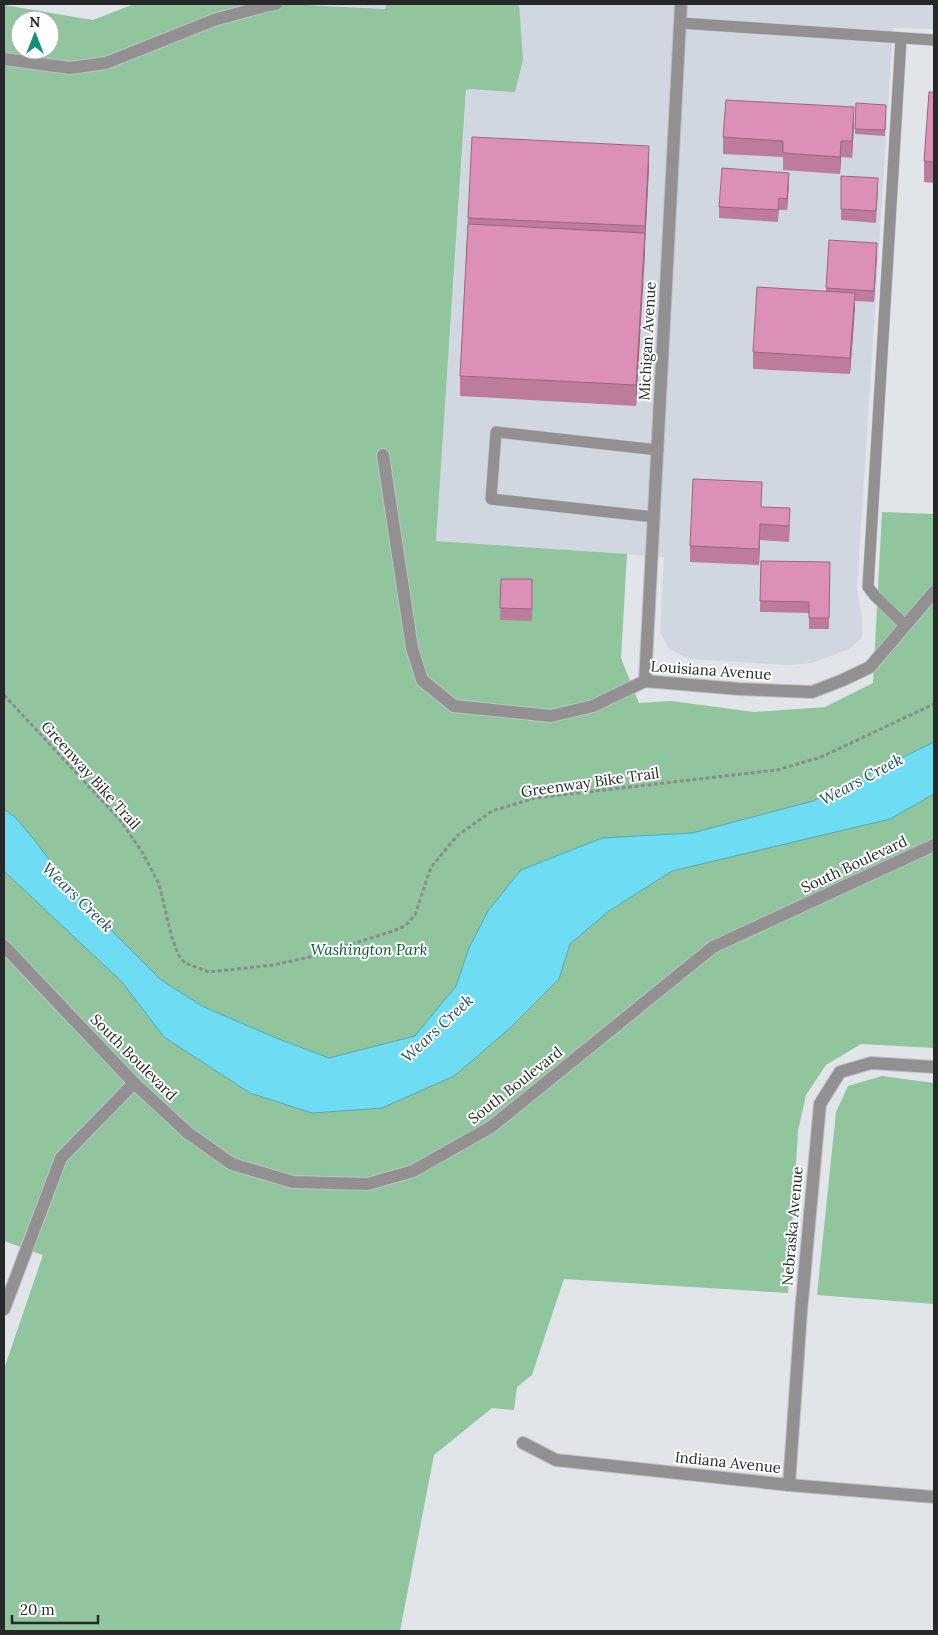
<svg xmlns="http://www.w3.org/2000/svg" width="938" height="1635" font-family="Lora,serif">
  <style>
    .built { fill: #d1d7e1 }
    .green { fill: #91c59e; fill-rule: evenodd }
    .water { fill: #6eddf3; stroke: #59a7b6 }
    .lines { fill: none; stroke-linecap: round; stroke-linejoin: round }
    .service-casing { stroke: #c0c2c6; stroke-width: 12 }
    .minor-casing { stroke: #c0c2c6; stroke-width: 14 }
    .path { stroke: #8a8d8f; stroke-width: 3; stroke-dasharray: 4 2.5; stroke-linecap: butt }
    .service { stroke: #939091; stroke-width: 11 }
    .minor { stroke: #939091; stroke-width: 12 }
    .wall { fill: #be7c9d }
    .shaded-wall { fill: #9b6580 }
    .building { fill: #dd90b7; stroke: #9b6580 }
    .labels { text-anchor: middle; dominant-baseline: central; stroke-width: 4; stroke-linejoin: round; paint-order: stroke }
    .street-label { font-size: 15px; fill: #272829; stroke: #fff }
    .park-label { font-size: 15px; font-style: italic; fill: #015c2c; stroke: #fff }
    .water-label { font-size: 16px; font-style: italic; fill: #21525b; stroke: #fff }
  </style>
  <rect width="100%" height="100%" fill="#e1e4e8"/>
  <!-- built -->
  <polygon class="built" points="314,4 934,4 934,29 893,28 857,589 862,615 862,638 849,649 812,663 788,665 689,659 669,649 660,632 664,557 436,541 472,13 314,5"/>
  <!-- green -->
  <g class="green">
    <path d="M134 4H285L385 9 387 4H519L523 60 515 92 470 89 466 90 436 541 627 554 621 658 639 703 671 701 754 712 825 707 873 683 882 512 934 514V1048L861 1044 826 1065 806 1095 798 1131 788 1293 564 1279 532 1375 517 1387 514 1410 492 1408 434 1455 400 1631H4V1369L43 1255 4 1241V5L93 20ZM20 20H50V50H20Z"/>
    <polygon points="882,1076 934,1083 934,1304 817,1295 836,1112 848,1086"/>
  </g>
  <!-- water -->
  <polygon class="water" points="934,742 934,794 890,819 672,871 609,911 570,944 559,979 509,1029 454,1076 382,1108 312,1113 250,1093 164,1037 122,982 4,871 4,809 16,818 36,842 71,890 161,980 204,1007 276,1038 329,1058 415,1036 456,986 469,948 488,911 521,870 602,838 692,833 813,801"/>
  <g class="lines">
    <!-- service casing -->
    <g class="service-casing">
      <g id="service">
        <polyline points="261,7 277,4"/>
        <polyline points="680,23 934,40"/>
        <polyline points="901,39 868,587 875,596 905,625"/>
        <polyline points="654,517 491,499 496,432 658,450"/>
      </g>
    </g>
    <!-- minor casing -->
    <g class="minor-casing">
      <g id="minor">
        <polyline points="4,59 70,68 106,63 214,20 261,7 261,4"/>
        <polyline points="383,455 412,648 422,680 454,706 551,716 593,706 645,681 739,689 812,692 843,680 870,667 934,592"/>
        <polyline points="645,681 681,4"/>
        <polyline points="4,946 134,1083 188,1133 232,1164 293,1182 368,1184 413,1171 491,1127 713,947 934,845"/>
        <polyline points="4,1309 61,1158 134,1083"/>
        <polyline points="523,1443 556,1460 789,1485 934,1497"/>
        <polyline points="789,1485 801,1312 820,1104 840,1072 871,1063 934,1067"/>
      </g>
    </g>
    <!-- path -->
    <polyline class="path" points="4,695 120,820 142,852 159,884 172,938 178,954 185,963 209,972 273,965 314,956 390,932 405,926 415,915 431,867 458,835 492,811 535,798 777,770 821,757 934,704"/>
    <!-- service -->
    <use href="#service" class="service"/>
    <!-- minor -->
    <use href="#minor" class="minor"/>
  </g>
  <!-- wall -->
  <g class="wall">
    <polygon points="934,92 934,183 924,182 924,161"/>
    <polygon points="856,103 886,110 885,136 855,134"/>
    <polygon points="854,124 852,158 841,157 840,174 783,170 783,157 723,154 723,137"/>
    <polygon points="649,167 636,406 460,396 460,376 468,218"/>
    <polygon points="841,176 878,189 876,223 841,220"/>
    <polygon points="789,184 787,210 779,210 778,222 719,218 719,207"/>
    <polygon points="829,240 877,254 874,302 855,301 850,374 753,369 753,352 826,291"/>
    <polygon points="761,507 790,525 789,542 760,540 759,565 690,562 690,546"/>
    <polygon points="761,561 830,562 829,629 809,629 809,613 760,612"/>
    <polygon points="501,579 532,579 532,621 500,620"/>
  </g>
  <!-- shaded-wall -->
  <g class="shaded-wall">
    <polygon points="854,107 854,124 852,158 852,141"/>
    <polygon points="841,141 841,157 840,174 840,157"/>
    <polygon points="649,146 649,167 645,247 645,226"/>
    <polygon points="789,173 789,184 787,210 787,199"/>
    <polygon points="645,233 645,254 636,406 636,385"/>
    <polygon points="877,243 877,254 874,302 874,291"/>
    <polygon points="855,293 855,309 850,374 850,358"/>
    <polygon points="760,524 760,540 759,565 759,549"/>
  </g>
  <!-- building -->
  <g class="building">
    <polygon points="929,92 934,92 934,162 924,161"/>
    <polygon points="726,100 854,107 852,141 841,141 840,157 783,153 783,141 723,137"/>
    <polygon points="856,103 886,105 885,130 855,129"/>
    <polygon points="472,137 649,146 645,226 468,218"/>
    <polygon points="722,168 789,173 787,199 779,198 778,210 719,207"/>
    <polygon points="841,176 878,178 876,211 841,209"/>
    <polygon points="468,224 645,233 636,385 460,376"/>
    <polygon points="829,240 877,243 874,291 826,288"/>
    <polygon points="757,287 855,293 850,358 753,352"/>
    <polygon points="693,479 762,482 761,507 790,508 789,526 760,524 759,549 690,546"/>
    <polygon points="761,561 830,562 829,618 809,618 809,602 760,601"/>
    <polygon points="501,579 532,579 532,609 500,608"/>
  </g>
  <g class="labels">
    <!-- street labels -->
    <g class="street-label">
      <text transform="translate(647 341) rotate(-87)">Michigan Avenue</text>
      <text transform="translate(711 670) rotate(4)">Louisiana Avenue</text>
      <text transform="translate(91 775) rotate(48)">Greenway Bike Trail</text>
      <text transform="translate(590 782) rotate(-8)">Greenway Bike Trail</text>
      <text transform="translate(854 864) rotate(-25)">South Boulevard</text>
      <text transform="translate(134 1057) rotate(45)">South Boulevard</text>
      <text transform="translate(515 1085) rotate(-38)">South Boulevard</text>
      <text transform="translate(792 1226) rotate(-85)">Nebraska Avenue</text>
      <text transform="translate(728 1462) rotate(6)">Indiana Avenue</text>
    </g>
    <!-- park labels -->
    <g class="park-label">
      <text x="369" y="949">Washington Park</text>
    </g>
    <!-- water labels -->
    <g class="water-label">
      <text transform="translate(861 779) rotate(-28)">Wears Creek</text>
      <text transform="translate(78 897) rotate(44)">Wears Creek</text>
      <text transform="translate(437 1028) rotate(-43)">Wears Creek</text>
    </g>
  </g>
  <!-- border -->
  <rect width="938" height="1635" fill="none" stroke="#272829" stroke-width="10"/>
  <!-- north arrow -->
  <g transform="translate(35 35)"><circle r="24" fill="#ffffff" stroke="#a9a9a9"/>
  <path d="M0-4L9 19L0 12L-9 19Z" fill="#109179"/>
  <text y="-8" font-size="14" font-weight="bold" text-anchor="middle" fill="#272829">N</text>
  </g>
  <!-- scale -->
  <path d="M12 1615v8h86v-8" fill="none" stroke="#272829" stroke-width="2.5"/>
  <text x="20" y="1615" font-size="15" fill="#272829" stroke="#ffffff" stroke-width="4" paint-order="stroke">20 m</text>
</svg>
